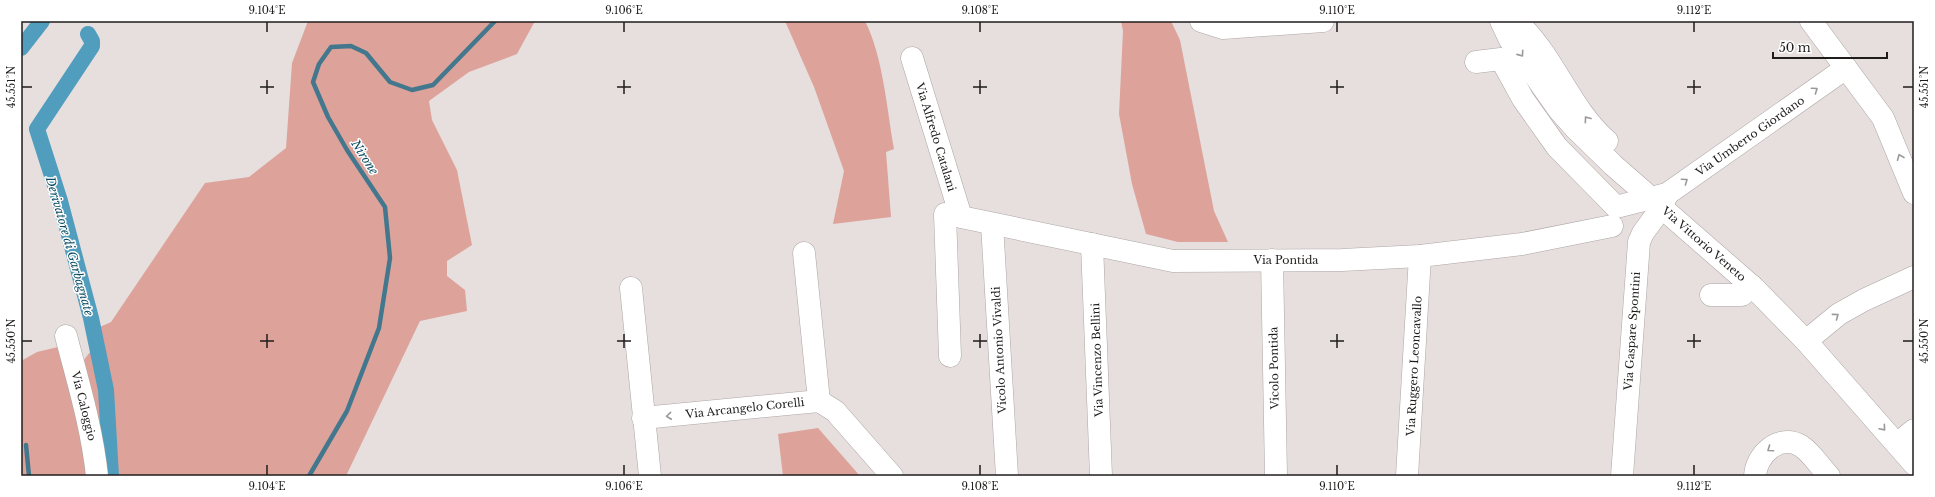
<svg xmlns="http://www.w3.org/2000/svg" width="1935" height="497" font-family="'Libre Baskerville',serif">
  <style>
    .green { fill: #dda39a }
    .lines { fill: none; stroke-linecap: round; stroke-linejoin: round }
    .stream { stroke: #42778d; stroke-width: 4.5 }
    .canal { stroke: #519dbe; stroke-width: 16 }
    .minor-casing { stroke: #ada6a5; stroke-width: 23 }
    .minor { stroke: #fff; stroke-width: 22 }
    .oneway { stroke: #9a9999 }
    .ticks { fill: none; stroke: #1f1d1c; stroke-width: 1.5 }
    .labels { text-anchor: middle; dominant-baseline: central; stroke-width: 3; stroke-linejoin: round; paint-order: stroke }
    .street-label { font-size: 11px; fill: #1f1d1c; stroke: #fff }
    .water-label { font-size: 12px; font-style: italic; fill: #074a61; stroke: #fff }
    .neatline { fill: none; stroke: #1f1d1c; stroke-width: 1.5 }
    .ticks-label { font-size: 10px; text-anchor: middle; fill: #1f1d1c }
  </style>
  <rect width="100%" height="100%" fill="#e6dfde"/>
  <!-- green -->
  <g class="green">
    <polygon points="308,21 535,21 517,54 469,72 429,101 432,120 457,170 472,245 447,261 447,276 465,290 467,311 420,321 346,476 105,476 83,361 94,347 91,331 111,322 205,183 249,177 286,148 292,63"/>
    <path d="M785 21H865C883 56 887 110 894 149L886 152 891 217 833 224 844 171 814 87Z"/>
    <polygon points="1121,21 1171,21 1180,40 1214,211 1228,242 1178,242 1146,234 1132,184 1119,114 1123,31"/>
    <polygon points="62,346 90,476 21,476 21,361 37,352"/>
    <polygon points="818,428 860,476 783,476 778,434"/>
  </g>
  <g class="lines">
    <!-- stream -->
    <g class="stream">
      <polyline points="26,445 29,476"/>
      <polyline points="309,476 347,411 379,328 390,258 385,207 347,150 328,117 313,82 319,64 331,47 351,46 366,53 390,82 412,90 433,85 495,21"/>
    </g>
    <!-- canal -->
    <g class="canal">
      <polyline points="88,34 92,41 92,46 37,129 60,201 91,318 106,390 111,476"/>
      <polyline points="21,48 42,21"/>
    </g>
    <!-- minor casing -->
    <g class="minor-casing">
      <g id="minor">
        <polyline points="1201,21 1223,28 1323,21"/>
        <polyline points="1501,21 1510,40 1559,110 1574,127 1613,165 1754,288 1806,341 1914,464"/>
        <path d="M1516 21C1554 55 1569 108 1607 141"/>
        <polyline points="1811,21 1883,118 1914,193"/>
        <polyline points="912,58 961,217 1173,261 1342,260 1420,256 1522,244 1612,226"/>
        <polyline points="1476,62 1501,59 1523,99 1557,147 1616,207 1667,194 1846,68"/>
        <polyline points="945,214 950,356"/>
        <polyline points="992,224 1007,476"/>
        <polyline points="1092,244 1101,476"/>
        <polyline points="804,253 819,401"/>
        <polyline points="1272,260 1276,476"/>
        <polyline points="631,288 650,476"/>
        <polyline points="1711,295 1742,295 1752,286"/>
        <path d="M66 336C78 382 92 428 97 476"/>
        <polyline points="1806,341 1839,314 1864,300 1914,277"/>
        <polyline points="819,401 835,411 892,476"/>
        <polyline points="643,418 819,401"/>
        <polyline points="1897,444 1914,430"/>
        <polyline points="1407,476 1420,256"/>
        <polyline points="1622,476 1639,242 1643,233 1662,207 1667,194"/>
        <path d="M1755 476C1756 455 1779 433 1801 446 1812 453 1820 467 1829 476"/>
      </g>
    </g>
    <!-- minor -->
    <use href="#minor" class="minor"/>
  </g>
  <!-- one-way arrows -->
  <defs><path id="oneway-chevron" d="M-2-3.5L2.5 0L-2 3.5" fill="none" stroke-width="1.6" stroke-linecap="round" stroke-linejoin="round"/></defs>
  <g class="oneway">
    <use href="#oneway-chevron" transform="translate(1521 54) rotate(55)"/>
    <use href="#oneway-chevron" transform="translate(1815 90) rotate(-35)"/>
    <use href="#oneway-chevron" transform="translate(1587 119) rotate(-126)"/>
    <use href="#oneway-chevron" transform="translate(1900 157) rotate(-112)"/>
    <use href="#oneway-chevron" transform="translate(1685 181) rotate(-35)"/>
    <use href="#oneway-chevron" transform="translate(1836 316) rotate(-36)"/>
    <use href="#oneway-chevron" transform="translate(669 416) rotate(174)"/>
    <use href="#oneway-chevron" transform="translate(1883 428) rotate(49)"/>
    <use href="#oneway-chevron" transform="translate(1770 449) rotate(145)"/>
  </g>
  <!-- ticks -->
  <path class="ticks" d="M267 22V32M624 22V32M980 22V32M1337 22V32M1694 22V32M267 80V94M624 80V94M980 80V94M1337 80V94M1694 80V94M22 87H32M260 87H274M617 87H631M973 87H987M1330 87H1344M1687 87H1701M1903 87H1913M267 334V348M624 334V348M980 334V348M1337 334V348M1694 334V348M22 341H32M260 341H274M617 341H631M973 341H987M1330 341H1344M1687 341H1701M1903 341H1913M267 465V475M624 465V475M980 465V475M1337 465V475M1694 465V475"/>
  <g class="labels">
    <!-- street labels -->
    <g class="street-label">
      <text transform="translate(1750 136) rotate(-35)">Via Umberto Giordano</text>
      <text transform="translate(936 137) rotate(73)">Via Alfredo Catalani</text>
      <text transform="translate(1704 244) rotate(41)">Via Vittorio Veneto</text>
      <text x="1286" y="260">Via Pontida</text>
      <text transform="translate(1632 331) rotate(-86)">Via Gaspare Spontini</text>
      <text transform="translate(999 350) rotate(-93)">Vicolo Antonio Vivaldi</text>
      <text transform="translate(1097 360) rotate(-92)">Via Vincenzo Bellini</text>
      <text transform="translate(1414 366) rotate(-87)">Via Ruggero Leoncavallo</text>
      <text transform="translate(1274 368) rotate(-91)">Vicolo Pontida</text>
      <text transform="translate(84 406) rotate(76)">Via Caloggio</text>
      <text transform="translate(745 408) rotate(-6)">Via Arcangelo Corelli</text>
    </g>
    <!-- water labels -->
    <g class="water-label">
      <text transform="translate(365 157) rotate(57)">Nirone</text>
      <text transform="translate(70 246) rotate(74)">Derivatore di Garbagnate</text>
    </g>
  </g>
  <!-- border -->
  <rect width="1935" height="497" fill="none" stroke="#ffffff" stroke-width="44"/>
  <!-- scale -->
  <path d="M1773 52v6h114v-6" fill="none" stroke="#1f1d1c" stroke-width="2"/>
  <text x="1779" y="52" font-size="12" fill="#1f1d1c" stroke="#ffffff" stroke-width="3" paint-order="stroke">50 m</text>
  <rect x="22" y="22" width="1891" height="453" class="neatline"/>
  <g class="ticks-label">
    <text x="267" y="14">9.104°E</text>
    <text x="624" y="14">9.106°E</text>
    <text x="980" y="14">9.108°E</text>
    <text x="1337" y="14">9.110°E</text>
    <text x="1694" y="14">9.112°E</text>
    <text transform="translate(11 87) rotate(-90)" y="4">45.551°N</text>
    <text transform="translate(1924 87) rotate(-90)" y="4">45.551°N</text>
    <text transform="translate(11 341) rotate(-90)" y="4">45.550°N</text>
    <text transform="translate(1924 341) rotate(-90)" y="4">45.550°N</text>
    <text x="267" y="490">9.104°E</text>
    <text x="624" y="490">9.106°E</text>
    <text x="980" y="490">9.108°E</text>
    <text x="1337" y="490">9.110°E</text>
    <text x="1694" y="490">9.112°E</text>
  </g>
</svg>
